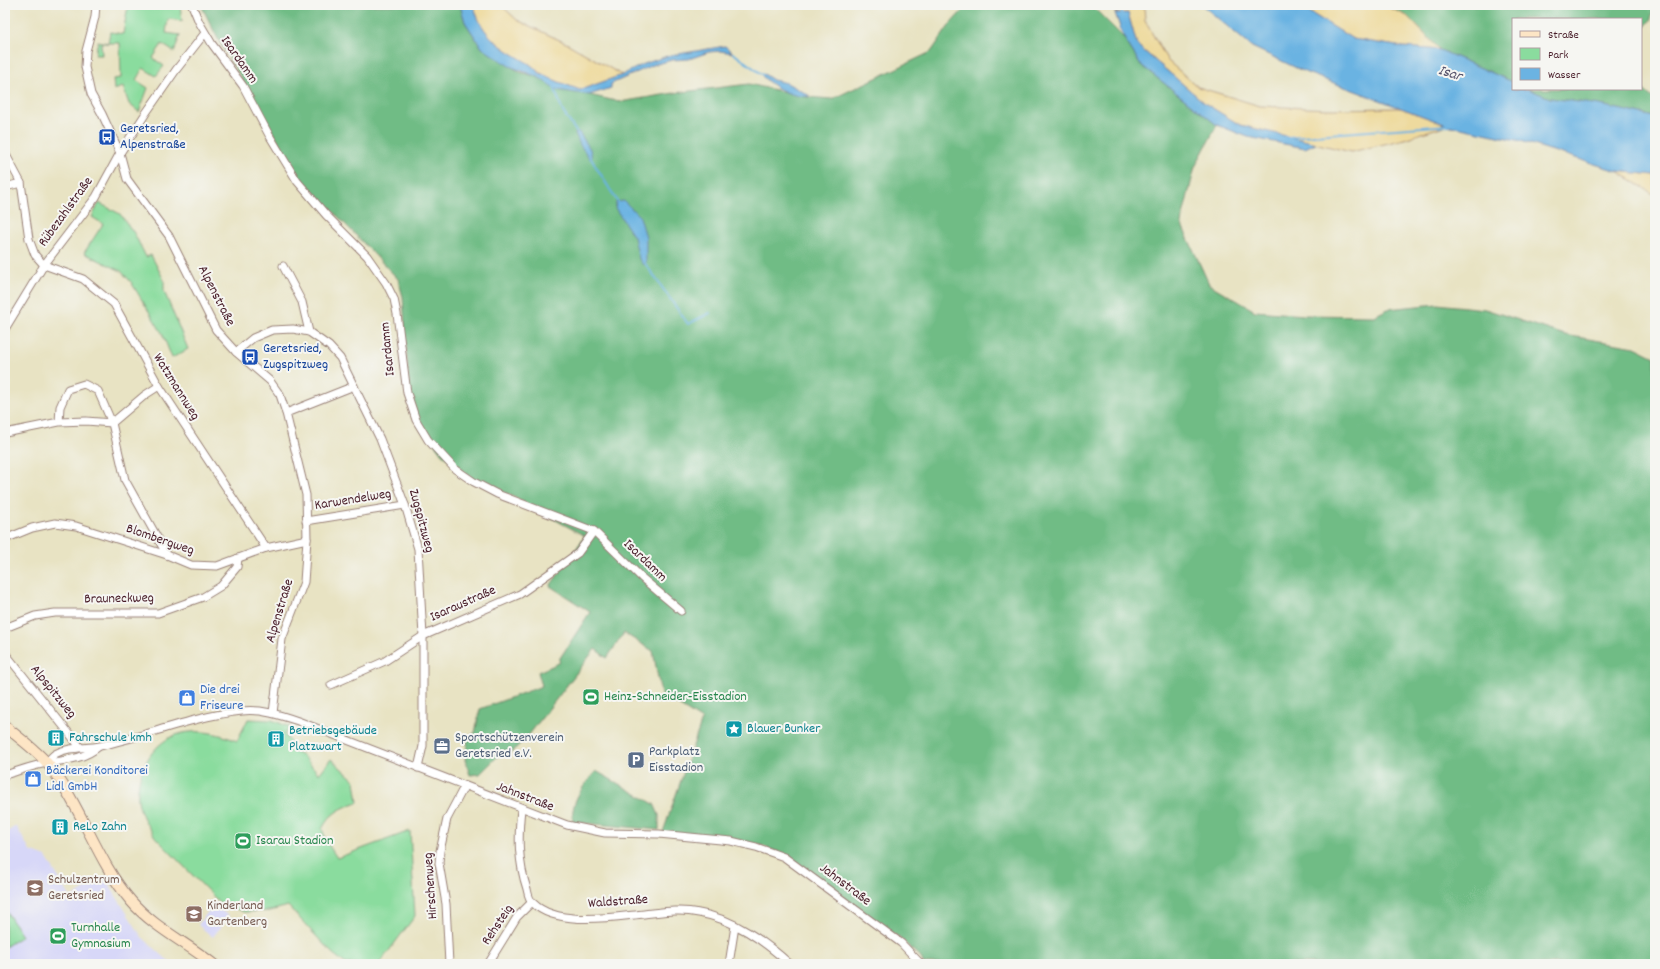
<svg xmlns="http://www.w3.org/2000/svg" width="1660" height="969" font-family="Dekko,sans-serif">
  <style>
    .built { fill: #d7d7f8 }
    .green { fill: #8adc9e; stroke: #6a7e64 }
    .forest { fill: #6fbc85; stroke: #5c6e58 }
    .sand { fill: #eeda9e; stroke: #9c7c64 }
    .water { fill: #6bb3e2; stroke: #5a6986 }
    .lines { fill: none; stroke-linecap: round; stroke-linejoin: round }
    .stream { stroke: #6bb3e2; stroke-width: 2 }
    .street-casing { stroke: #998177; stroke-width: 9 }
    .secondary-casing { stroke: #998177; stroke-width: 12 }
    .street { stroke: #fff; stroke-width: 7 }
    .secondary { stroke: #fde5c5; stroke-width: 10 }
    .labels { text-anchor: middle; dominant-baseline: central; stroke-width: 4; stroke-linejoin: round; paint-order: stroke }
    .street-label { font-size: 14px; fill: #4a1f2b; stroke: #f6f6f2 }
    .transit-label { font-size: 14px; fill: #164399; stroke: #f6f6f2; text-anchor: start }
    .shop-label { font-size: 14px; fill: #366cbe; stroke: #f6f6f2; text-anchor: start }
    .leisure-label { font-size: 14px; fill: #27864d; stroke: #f6f6f2; text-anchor: start }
    .culture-label { font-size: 14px; fill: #0d838f; stroke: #f6f6f2; text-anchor: start }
    .service-label { font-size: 14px; fill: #4e5e75; stroke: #f6f6f2; text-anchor: start }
    .education-label { font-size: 14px; fill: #785e54; stroke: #f6f6f2; text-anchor: start }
    .water-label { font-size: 15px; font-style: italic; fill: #56536b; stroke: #f6f6f2 }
  </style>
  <rect width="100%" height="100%" fill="#f6f6f2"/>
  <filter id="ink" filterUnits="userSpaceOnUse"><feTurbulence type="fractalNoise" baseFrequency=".025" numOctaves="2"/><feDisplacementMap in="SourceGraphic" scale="8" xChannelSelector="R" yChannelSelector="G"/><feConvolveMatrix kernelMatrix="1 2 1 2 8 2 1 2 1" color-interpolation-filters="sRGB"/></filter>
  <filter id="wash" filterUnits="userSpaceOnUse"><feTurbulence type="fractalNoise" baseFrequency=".012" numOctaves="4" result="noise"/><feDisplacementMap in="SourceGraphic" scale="16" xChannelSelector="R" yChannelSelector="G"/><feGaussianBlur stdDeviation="0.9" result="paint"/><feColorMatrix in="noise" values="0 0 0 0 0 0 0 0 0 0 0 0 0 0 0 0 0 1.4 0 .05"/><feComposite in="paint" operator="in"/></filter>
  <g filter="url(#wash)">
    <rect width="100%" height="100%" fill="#e8e3c3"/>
    <!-- built -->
    <g class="built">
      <polygon points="16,826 30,851 46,857 71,898 104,877 142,937 172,964 5,964 5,833"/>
      <polygon points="213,905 229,916 213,937 198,925"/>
    </g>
    <!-- green -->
    <g class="green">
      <polygon points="128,5 180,5 182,21 168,19 166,33 180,35 174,52 162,44 153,58 164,66 156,76 143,68 136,80 148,88 139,112 129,104 123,87 114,90 113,79 121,78 120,43 101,43 102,55 95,55 98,41 108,43 110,32 123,34"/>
      <polygon points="99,203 120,214 134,233 146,257 151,255 164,280 164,291 188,349 172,358 162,333 131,282 121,271 84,253 103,224 92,217"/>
      <path d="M248 719 272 720 290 727 284 734 291 743V750L301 754 319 774 331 759 355 781 358 802C341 808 330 813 322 829L328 844 337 858 410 831 415 916 379 964H346L332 953 288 906 270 911 244 912 219 902 156 838C148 827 139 813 138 799 136 773 151 744 176 735 196 728 218 733 237 741Z"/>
      <polygon points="5,909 22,936 5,947"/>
    </g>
    <!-- forest -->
    <g class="forest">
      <polygon points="201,5 460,5 465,22 482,48 520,72 538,77 557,90 581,93 620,102 674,93 749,84 806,97 832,99 931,52 951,23 968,5 1091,5 1124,38 1141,65 1217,125 1195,167 1181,223 1209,284 1255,311 1304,315 1374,316 1388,309 1437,304 1485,309 1565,335 1635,347 1655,357 1655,964 924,964 921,958 902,940 786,855 757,844 663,832 702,720 661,694 653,651 624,633 607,658 595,649 528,736 512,752 504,750 480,774 470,775 465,760 468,737 475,733 480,709 542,686 538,672 559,663 560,658 590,612 550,586 585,536 510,495 475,481 442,454 417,420 409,392 403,297 398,279 299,176 218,39"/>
      <polygon points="1384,5 1654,5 1651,19 1641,32 1641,19 1513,19 1513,82 1440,50 1407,16"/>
      <polygon points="1641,88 1655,100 1655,117 1600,105 1550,98 1528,89"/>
      <path d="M596 771 654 804 659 815V830L573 822C570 802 583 786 596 771Z"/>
    </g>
    <!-- sand -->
    <g class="sand">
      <path d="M474 5H501L517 20 568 44 622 75 580 90C567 85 552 80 541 73 536 70 533 66 528 63 504 49 480 36 474 5Z"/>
      <polygon points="1114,5 1144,5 1145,21 1168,61 1198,87 1260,106 1329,109 1401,108 1447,125 1401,140 1351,152 1240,125 1206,104 1137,45 1128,13 1115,13"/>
      <polygon points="1298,5 1384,5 1407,16 1440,50 1403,47 1353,39"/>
      <polygon points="1617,171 1655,175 1655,195"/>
    </g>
    <!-- water -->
    <g class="water">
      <path d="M460 5H474C480 36 504 49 528 63 533 66 536 70 540 73 552 80 567 85 580 90L622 75 644 64 667 56 725 46 733 53 720 51 709 52 689 59 672 60 653 65 611 84V88L589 95 557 90 538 77 509 66 482 48 465 22Z"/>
      <polygon points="1202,5 1298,5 1353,39 1403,47 1440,50 1513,82 1513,89 1528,89 1550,98 1600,105 1655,117 1655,175 1617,171 1521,141 1447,125 1401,108 1307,73 1252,47"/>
      <polygon points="1115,13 1128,13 1137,45 1206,104 1240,125 1316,143 1305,148 1248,137 1217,125 1141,65 1124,38"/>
      <path d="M764 74 773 80 787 83 810 96C794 99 773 87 762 76Z"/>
      <polygon points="579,132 590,149 592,158 590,159 580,145 575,133"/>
      <polygon points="624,201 640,217 646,237 646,263 643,265 639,259 634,237 615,208 616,202"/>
    </g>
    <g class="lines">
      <!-- stream -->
      <g class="stream">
        <polyline points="1121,5 1122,15"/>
        <polyline points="733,53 763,75"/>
        <polyline points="554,87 563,112 577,133"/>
        <polyline points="1288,137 1449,125"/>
        <polyline points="590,157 619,204"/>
        <polyline points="644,262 688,324 710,313"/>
      </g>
    </g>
  </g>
  <g filter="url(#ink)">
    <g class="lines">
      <!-- street casing -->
      <g class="street-casing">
        <g id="street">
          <polyline points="96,5 95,17 86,51 85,67 91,94 102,114 120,153 127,179 169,236 216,330 236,352 270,381 280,395 286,413 306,495 307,539 304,582 282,639 273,713"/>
          <polyline points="192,5 199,22 212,44 243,86 269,135 297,181 326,215 367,256 386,283 394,299 397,314 407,393 416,420 428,440 455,469 474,482 497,494 594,531 642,578 681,611"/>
          <polyline points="5,153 21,183 29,239 35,255 44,265 83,279 114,304 159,386 266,548"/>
          <polyline points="5,187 21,183"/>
          <polyline points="283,266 302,302 309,332"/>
          <polyline points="5,329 44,265 96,197 120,153 146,113 176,70 205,33"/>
          <polyline points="236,352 253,338 272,330 293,329 309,332 329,346 340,358 380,439 405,505 418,549 423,636 423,746 418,768"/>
          <polyline points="159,386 145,395 112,423 125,480 167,555"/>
          <polyline points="286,413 354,386"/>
          <polyline points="5,433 59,422 86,421 112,423 98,391 84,384 68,389 60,407 59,422"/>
          <polyline points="306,521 405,505"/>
          <polyline points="5,539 32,528 55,523 76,526 167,555 191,565 217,566 266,548 307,539"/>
          <polyline points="5,628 35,616 55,613 158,613 203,597 221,586 237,567 238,558"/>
          <polyline points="5,653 80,747"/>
          <polyline points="331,685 385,661 423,636 520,594 578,553 594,531"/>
          <path d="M47 763C49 760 52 756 55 754 69 746 86 749 100 746 147 736 194 716 242 711 262 709 280 715 298 721L567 825 605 833 659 834 731 841 756 847 784 857 901 943 921 964"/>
          <path d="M5 775C19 771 33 765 48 763 66 760 84 759 98 747"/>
          <path d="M521 809C518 837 518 862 527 889 528 894 529 900 533 903 557 927 613 917 644 914 663 912 680 909 699 913 734 919 764 941 790 964"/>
          <polyline points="449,964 446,904 439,863 440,851 447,819 464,787"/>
          <polyline points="488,964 517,917 531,903"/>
          <polyline points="729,964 735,926"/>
        </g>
      </g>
      <!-- secondary casing -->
      <g class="secondary-casing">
        <path id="secondary" d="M5 726C19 738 36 750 48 764 82 806 96 860 131 901 153 927 187 943 213 964"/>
      </g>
      <!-- street -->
      <use href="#street" class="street"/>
      <!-- secondary -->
      <use href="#secondary" class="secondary"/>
    </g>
  </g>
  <!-- icons -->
  <defs>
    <g id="bus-square" transform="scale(0.9)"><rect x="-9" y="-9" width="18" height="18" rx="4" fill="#1a4fb4" stroke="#f6f6f2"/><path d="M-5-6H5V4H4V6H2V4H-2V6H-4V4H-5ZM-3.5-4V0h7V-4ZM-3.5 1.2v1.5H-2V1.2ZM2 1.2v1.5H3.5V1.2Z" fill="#fff"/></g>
    <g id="stadium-square" transform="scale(0.9)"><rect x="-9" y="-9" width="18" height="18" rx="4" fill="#2e9e5b" stroke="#f6f6f2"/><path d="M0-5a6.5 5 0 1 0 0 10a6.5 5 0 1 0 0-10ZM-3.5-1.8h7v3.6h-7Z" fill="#fff"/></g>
    <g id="shop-square" transform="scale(0.9)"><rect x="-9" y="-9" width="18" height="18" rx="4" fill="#3f7fe0" stroke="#f6f6f2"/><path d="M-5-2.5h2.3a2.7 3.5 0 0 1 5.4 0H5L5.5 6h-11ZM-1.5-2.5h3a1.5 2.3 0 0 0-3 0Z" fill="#fff"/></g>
    <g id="sight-square" transform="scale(0.9)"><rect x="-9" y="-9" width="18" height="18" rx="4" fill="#0f9aa8" stroke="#f6f6f2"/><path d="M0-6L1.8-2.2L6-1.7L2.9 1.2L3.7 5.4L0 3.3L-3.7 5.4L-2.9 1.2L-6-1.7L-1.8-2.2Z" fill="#fff"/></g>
    <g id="building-square" transform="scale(0.9)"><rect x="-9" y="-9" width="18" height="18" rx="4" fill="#0f9aa8" stroke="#f6f6f2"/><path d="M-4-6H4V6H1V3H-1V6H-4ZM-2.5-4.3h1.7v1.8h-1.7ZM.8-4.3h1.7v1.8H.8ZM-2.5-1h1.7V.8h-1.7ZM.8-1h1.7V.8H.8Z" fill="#fff"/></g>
    <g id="office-square" transform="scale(0.9)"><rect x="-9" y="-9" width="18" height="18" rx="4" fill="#5c6f8a" stroke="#f6f6f2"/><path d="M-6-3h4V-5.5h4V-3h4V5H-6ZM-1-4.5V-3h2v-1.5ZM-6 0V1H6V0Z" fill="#fff"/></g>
    <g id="parking-square" transform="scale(0.9)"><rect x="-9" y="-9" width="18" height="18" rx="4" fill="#5c6f8a" stroke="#f6f6f2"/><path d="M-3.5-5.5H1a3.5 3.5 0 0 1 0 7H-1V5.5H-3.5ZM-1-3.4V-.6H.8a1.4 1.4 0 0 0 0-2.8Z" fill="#fff"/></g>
    <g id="school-square" transform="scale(0.9)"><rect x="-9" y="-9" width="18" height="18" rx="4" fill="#8d6e63" stroke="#f6f6f2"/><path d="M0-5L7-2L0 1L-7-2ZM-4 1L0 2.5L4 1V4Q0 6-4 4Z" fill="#fff"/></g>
  </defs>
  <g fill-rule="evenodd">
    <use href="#bus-square" x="107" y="137"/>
    <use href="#bus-square" x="250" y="357"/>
    <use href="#stadium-square" x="591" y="697"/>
    <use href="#shop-square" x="187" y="698"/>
    <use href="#sight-square" x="734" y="729"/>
    <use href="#building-square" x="56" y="738"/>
    <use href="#building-square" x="276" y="739"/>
    <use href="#office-square" x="442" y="746"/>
    <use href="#parking-square" x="636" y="760"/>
    <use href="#shop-square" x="33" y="779"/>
    <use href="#building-square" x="60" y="827"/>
    <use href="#stadium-square" x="243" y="841"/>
    <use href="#school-square" x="35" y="888"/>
    <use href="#school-square" x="194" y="914"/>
    <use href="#stadium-square" x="58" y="936"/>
  </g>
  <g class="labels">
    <!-- street labels -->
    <g class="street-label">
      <text transform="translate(239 60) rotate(55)">Isardamm</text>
      <text transform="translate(66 212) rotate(-54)">Rübezahlstraße</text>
      <text transform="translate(216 296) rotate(63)">Alpenstraße</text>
      <text transform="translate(388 349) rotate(-96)">Isardamm</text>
      <text transform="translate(176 387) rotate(58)">Watzmannweg</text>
      <text transform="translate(353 500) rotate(-9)">Karwendelweg</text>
      <text transform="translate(421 521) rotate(75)">Zugspitzweg</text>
      <text transform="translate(160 540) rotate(19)">Blombergweg</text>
      <text transform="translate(645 561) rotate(44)">Isardamm</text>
      <text transform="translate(119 599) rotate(-1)">Brauneckweg</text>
      <text transform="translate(463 604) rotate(-24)">Isaraustraße</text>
      <text transform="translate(280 611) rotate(-73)">Alpenstraße</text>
      <text transform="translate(53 692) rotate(51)">Alpspitzweg</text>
      <text transform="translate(525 797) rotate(21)">Jahnstraße</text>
      <text transform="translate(845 885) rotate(37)">Jahnstraße</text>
      <text transform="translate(431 886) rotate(-94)">Hirschenweg</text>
      <text transform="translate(618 902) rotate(-4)">Waldstraße</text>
      <text transform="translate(498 925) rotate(-56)">Rehsteig</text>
    </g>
    <!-- transit labels -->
    <g class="transit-label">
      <text x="120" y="129">Geretsried,<tspan x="120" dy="16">Alpenstraße</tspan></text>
      <text x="263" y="349">Geretsried,<tspan x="263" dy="16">Zugspitzweg</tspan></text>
    </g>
    <!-- shop labels -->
    <g class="shop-label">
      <text x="200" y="690">Die drei<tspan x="200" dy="16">Friseure</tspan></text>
      <text x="46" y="771">Bäckerei Konditorei<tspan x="46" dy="16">Lidl GmbH</tspan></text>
    </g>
    <!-- leisure labels -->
    <g class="leisure-label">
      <text x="604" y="697">Heinz-Schneider-Eisstadion</text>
      <text x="256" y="841">Isarau Stadion</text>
      <text x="71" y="928">Turnhalle<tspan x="71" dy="16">Gymnasium</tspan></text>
    </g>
    <!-- culture labels -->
    <g class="culture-label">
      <text x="747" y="729">Blauer Bunker</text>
      <text x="289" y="731">Betriebsgebäude<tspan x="289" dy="16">Platzwart</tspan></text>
      <text x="69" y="738">Fahrschule kmh</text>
      <text x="73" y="827">ReLo Zahn</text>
    </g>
    <!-- service labels -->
    <g class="service-label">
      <text x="455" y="738">Sportschützenverein<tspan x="455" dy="16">Geretsried e.V.</tspan></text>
      <text x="649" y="752">Parkplatz<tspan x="649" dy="16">Eisstadion</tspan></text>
    </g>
    <!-- education labels -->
    <g class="education-label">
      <text x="48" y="880">Schulzentrum<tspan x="48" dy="16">Geretsried</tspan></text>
      <text x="207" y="906">Kinderland<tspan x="207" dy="16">Gartenberg</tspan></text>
    </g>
    <!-- water labels -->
    <g class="water-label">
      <text transform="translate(1450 74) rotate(17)">Isar</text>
    </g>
  </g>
  <!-- margin -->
  <rect width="1660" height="969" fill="none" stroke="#f6f6f2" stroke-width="20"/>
  <!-- legend -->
  <rect x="1512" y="18" width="130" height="72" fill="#f6f6f2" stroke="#b1a0a2"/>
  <rect x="1520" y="31" width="20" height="6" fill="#fde5c5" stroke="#b1a0a2"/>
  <text x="1548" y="38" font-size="12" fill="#4a1f2b">Straße</text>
  <rect x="1520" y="48" width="20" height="12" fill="#8adc9e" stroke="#b1a0a2"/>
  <text x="1548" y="58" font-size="12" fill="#4a1f2b">Park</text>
  <rect x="1520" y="68" width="20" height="12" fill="#6bb3e2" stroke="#b1a0a2"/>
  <text x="1548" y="78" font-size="12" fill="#4a1f2b">Wasser</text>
</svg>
